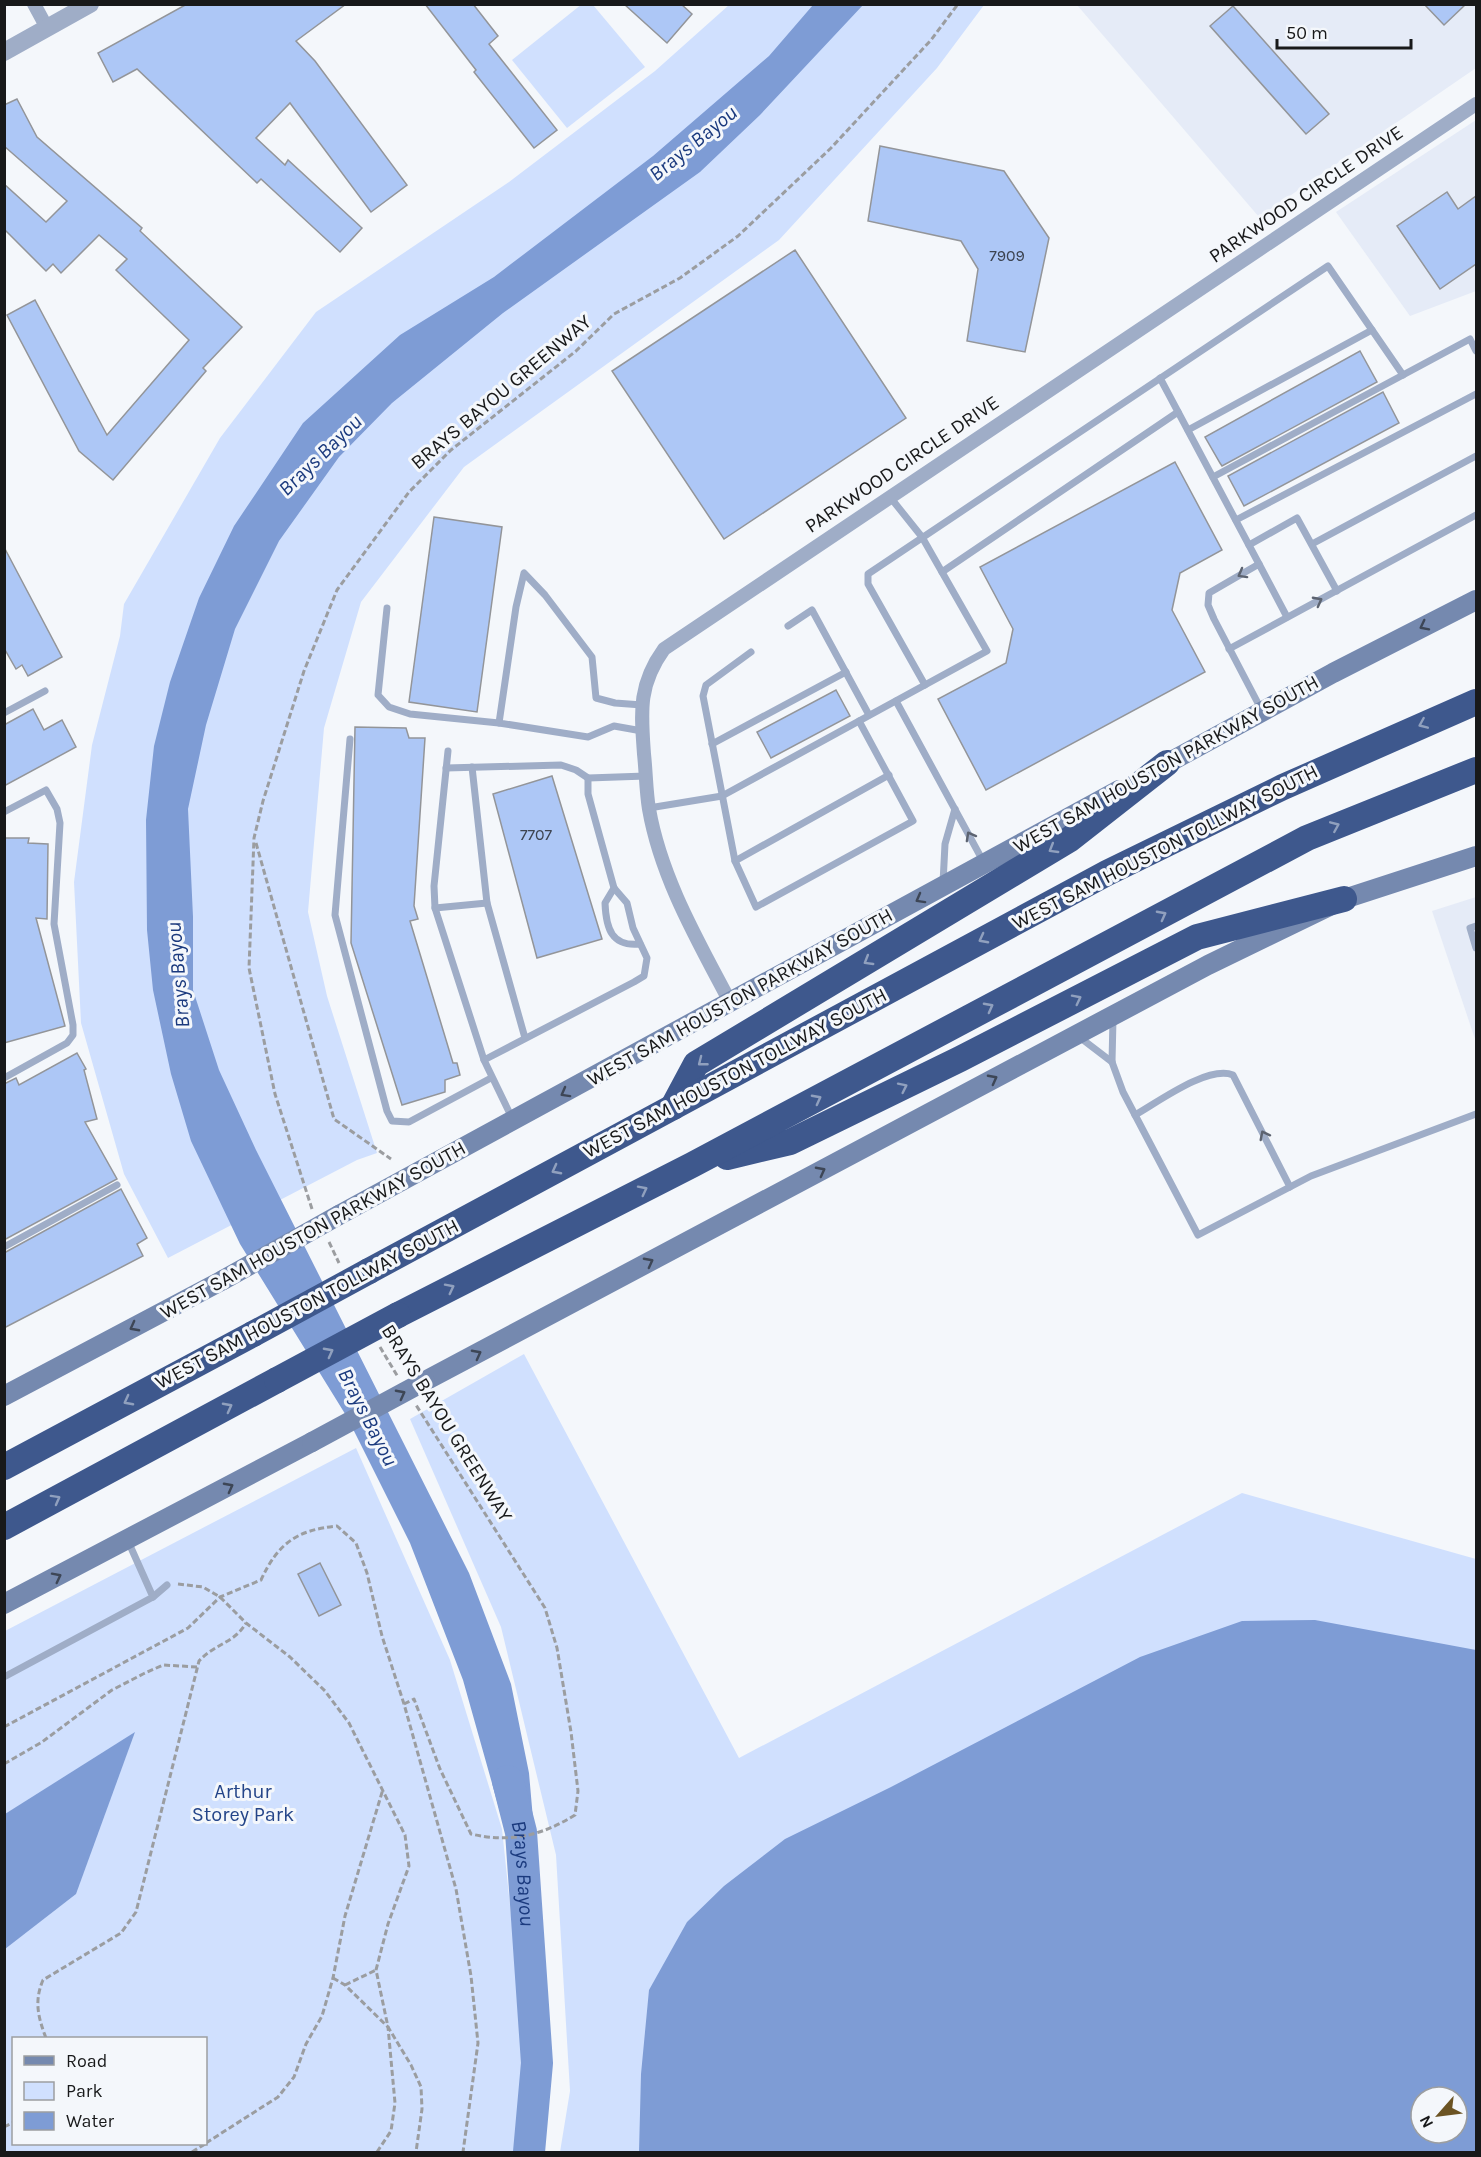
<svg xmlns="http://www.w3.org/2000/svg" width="1481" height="2157" font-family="Karla,sans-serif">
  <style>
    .built { fill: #e5ebf7 }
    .green { fill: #d0e0fe; fill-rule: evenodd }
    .water { fill: #7e9cd5; fill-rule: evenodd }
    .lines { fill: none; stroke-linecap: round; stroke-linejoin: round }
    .river { stroke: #7e9cd5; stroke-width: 32 }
    .building { fill: #adc7f6; stroke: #939599; stroke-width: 1.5 }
    .path { stroke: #9b9da0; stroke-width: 3; stroke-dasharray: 6 3; stroke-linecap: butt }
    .service { stroke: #9fadc7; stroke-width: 7 }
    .minor { stroke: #9fadc7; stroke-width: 14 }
    .tertiary { stroke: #9fadc7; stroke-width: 18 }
    .secondary { stroke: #7589af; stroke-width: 20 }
    .motorway { stroke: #3e588d; stroke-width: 26 }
    .secondary-bridge { stroke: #7589af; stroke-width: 20 }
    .motorway-bridge { stroke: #3e588d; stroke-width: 26 }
    .oneway { stroke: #5c6370 }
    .oneway2 { stroke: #3d4656 }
    .oneway3 { stroke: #90a0be }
    .labels { text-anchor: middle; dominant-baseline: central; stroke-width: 6; stroke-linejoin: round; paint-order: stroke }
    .number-label { font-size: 16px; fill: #3d4451 }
    .street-label { font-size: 20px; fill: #18191a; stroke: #f4f7fb }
    .park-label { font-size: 20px; fill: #244589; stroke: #f4f7fb }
    .water-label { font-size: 21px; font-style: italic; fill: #1b3a7e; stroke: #f4f7fb }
  </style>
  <rect width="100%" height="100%" fill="#f4f7fb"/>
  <!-- built -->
  <g class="built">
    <polygon points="1077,5 1476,5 1476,68 1259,217"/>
    <polygon points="1476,120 1476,291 1410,316 1336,212"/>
    <polygon points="1476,897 1476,1042 1432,911"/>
  </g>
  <!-- green -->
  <g class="green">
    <polygon points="582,4 593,5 645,67 567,128 512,60"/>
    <polygon points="729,5 984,5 937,68 779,240 464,467 361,602 324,728 308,912 327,996 377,1153 357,1160 168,1258 124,1174 81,1023 74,882 92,745 120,636 124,604 220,438 316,312 509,182 655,71"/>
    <path d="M524 1354 739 1758 1242 1493 1476 1559V2152H560L570 2091 556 1855 501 1627 410 1419ZM1421 2097H1457V2133H1421Z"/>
    <path d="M356 1448 450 1660 502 1829 525 2049 519 2152H5V1631ZM14 2038H206V2144H14Z"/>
  </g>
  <!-- water -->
  <g class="water">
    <polygon points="813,5 863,5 760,115 700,172 503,313 392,403 339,457 279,541 235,629 206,725 188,809 193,917 193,990 219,1070 256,1150 469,1573 511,1684 529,1773 533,1819 504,1826 463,1680 410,1543 347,1417 240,1244 191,1141 171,1074 153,990 147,930 146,820 154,746 170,682 199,598 234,526 303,423 400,335 494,277 653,156 769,56"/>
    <path d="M1315 1620 1476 1650V2152H639L641 2074 649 1990 687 1922 724 1886 785 1839 891 1787 1140 1657 1242 1621ZM1421 2097H1457V2133H1421Z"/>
    <polygon points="135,1732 76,1894 5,1949 5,1814"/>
  </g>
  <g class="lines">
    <!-- river -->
    <path class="river" id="s1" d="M508 1781 521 1832 537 2063 529 2152"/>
  </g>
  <!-- building -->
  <g class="building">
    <polygon points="187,4 346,4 296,41 315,61 407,185 371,212 290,103 256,138 285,165 288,160 362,228 340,252 261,179 257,183 137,69 113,82 98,53"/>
    <polygon points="425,4 473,4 498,36 489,44 557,130 534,148 474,72 476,70"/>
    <polygon points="624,4 681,4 692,14 667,43"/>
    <polygon points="1424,4 1466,4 1444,25"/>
    <polygon points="1233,6 1329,114 1306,134 1210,26"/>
    <polygon points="17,99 37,137 142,228 140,231 242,327 203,368 206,371 113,480 79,451 7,315 35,300 107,435 189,340 116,270 127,259 99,235 61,273 53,264 46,271 4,229 4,184 46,222 67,201 4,146 4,105"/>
    <polygon points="880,146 1004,171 1049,238 1025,352 967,341 978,269 961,241 868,221"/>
    <polygon points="1447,192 1458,209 1476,196 1476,264 1440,289 1397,226"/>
    <polygon points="795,250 906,418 724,539 612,371"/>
    <polygon points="1360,351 1377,382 1222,466 1220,463 1205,437"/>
    <polygon points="1383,392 1399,423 1244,506 1228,476"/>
    <polygon points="1175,462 1222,550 1180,573 1172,610 1205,672 986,790 938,699 1006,663 1013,629 980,567"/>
    <polygon points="434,517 502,527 477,712 409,702"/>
    <polygon points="4,547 62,657 28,676 22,665 16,669 4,648"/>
    <polygon points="836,690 850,716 771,758 757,732"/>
    <polygon points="33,709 44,730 62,720 76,747 4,786 4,725"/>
    <polygon points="355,727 406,728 409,738 425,738 414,906 418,919 410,921 453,1063 457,1063 460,1075 445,1080 445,1092 402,1105 351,943"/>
    <polygon points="552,776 602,939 537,958 493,794"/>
    <polygon points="4,838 29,838 28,843 48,844 47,919 36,918 65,1026 4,1043"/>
    <polygon points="77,1053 86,1069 84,1070 97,1119 85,1122 117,1179 4,1240 4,1084 16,1078 19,1085"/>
    <polygon points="121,1189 147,1238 137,1244 143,1256 4,1328 4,1253"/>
    <polygon points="320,1563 341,1605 319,1616 298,1574"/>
  </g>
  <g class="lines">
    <!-- path -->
    <g class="path">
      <polyline points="256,843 334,1119 391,1159"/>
      <polyline points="312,1209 275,1094 249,968 254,838 263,801 304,671 337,590 409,492 451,450 576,351 614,314 680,278 738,236 831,148 931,40 958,4"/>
      <polyline points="329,1242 339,1263"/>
      <polyline points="380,1347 398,1377"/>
      <polyline points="178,1584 203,1587 220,1597 246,1623 290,1657 325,1691 349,1723 405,1835 409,1866 388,1924 376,1970 388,2027 411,2065 421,2087 422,2109 416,2152"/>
      <path d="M404 1704 414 1699 440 1769 471 1834C510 1843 541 1836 575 1815L578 1791 571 1732 557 1648 545 1608 416 1405"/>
      <path d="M4 1727 188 1628 220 1597 261 1580C278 1543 297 1530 337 1526L356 1543 367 1573 382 1636 404 1704 456 1889 471 1976 478 2043 463 2152"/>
      <polyline points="4,1764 42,1742 112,1690 143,1674 163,1665 197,1667"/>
      <polyline points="333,1978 345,1985 388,2027 395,2103 391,2131 377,2152"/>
      <polyline points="345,1985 376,1970"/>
      <path d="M46 2038C38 2017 34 2001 43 1980L121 1933 136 1912 199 1661C214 1644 235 1643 246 1623"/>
      <polyline points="4,2127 14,2122"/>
      <polyline points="206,2143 278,2097 294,2077 306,2044 322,2016 333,1978 345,1916 383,1789"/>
      <polyline points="192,2152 205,2144"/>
    </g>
    <!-- service -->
    <g class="service">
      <polyline points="1160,378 1259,564"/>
      <polyline points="1188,430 1372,330"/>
      <polyline points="1213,477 1470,339 1476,351"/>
      <polyline points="1236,520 1476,394"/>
      <polyline points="1312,544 1476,456"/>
      <polyline points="1249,545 1297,518 1337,591"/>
      <polyline points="942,572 1178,412"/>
      <polyline points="387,608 378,695 389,707 410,714 499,723"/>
      <polyline points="788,626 812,610 869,715"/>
      <polyline points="1229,649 1476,515"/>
      <polyline points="751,652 706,685 703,696 735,861 756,907 913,821 859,721"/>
      <polyline points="925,685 868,584 868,574 1328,266 1403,375"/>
      <polyline points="896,701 983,861"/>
      <polyline points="642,705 615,703 596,698 592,657 545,595 524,573 516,607 499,723 588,737 614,726 642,731"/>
      <polyline points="1261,709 1214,619 1208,605 1209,593 1259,564 1287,617"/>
      <polyline points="4,713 45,691"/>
      <polyline points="350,739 335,915 387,1111 392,1121 409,1122 491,1078"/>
      <polyline points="712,744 846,672"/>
      <polyline points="448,751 434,886 435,908 484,1060 512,1118"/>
      <polyline points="472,767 487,903 525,1038"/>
      <polyline points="446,768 561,765 576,770 588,778 646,776"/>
      <polyline points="649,808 722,796 987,651 922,537 890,497"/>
      <polyline points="4,812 46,790 57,809 60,823 54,924 73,1025 73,1035 67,1043 4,1078"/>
      <polyline points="735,861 889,775"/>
      <polyline points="943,883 945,844 955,809"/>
      <path d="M614 888 605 903C606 929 612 947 640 944"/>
      <polyline points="435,908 487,903"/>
      <polyline points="1476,926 1470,928 1476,948"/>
      <polyline points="1113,1019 1112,1062 1123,1092 1198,1235 1311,1176 1476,1114"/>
      <polyline points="1078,1036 1112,1062"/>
      <polyline points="484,1060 634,982 644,976 647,958 633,928 627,903 614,888 588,794 588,778"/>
      <path d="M1135 1115C1158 1102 1208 1065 1233 1075L1290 1187"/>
      <polyline points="4,1247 117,1185"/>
      <polyline points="153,1597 167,1585"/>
      <polyline points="4,1677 153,1597 128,1541"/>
    </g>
    <!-- minor -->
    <g class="minor">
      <polyline points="34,4 47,28"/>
      <path d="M730 1002C698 941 661 878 649 809 646 791 646 772 644 754 641 712 638 685 664 649L1476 104"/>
    </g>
    <!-- tertiary -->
    <polyline class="tertiary" points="4,52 90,4"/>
    <!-- secondary -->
    <g class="secondary">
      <polyline points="1155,770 1333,673 1476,600"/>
      <polyline points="339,1215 1119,790"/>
      <polyline points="425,1381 1208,965 1344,899 1476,856"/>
      <polyline points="4,1396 223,1280"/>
      <polyline points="4,1604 312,1442"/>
    </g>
    <!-- motorway -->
    <g class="motorway">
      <polyline points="673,1107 696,1064 1070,839 1167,763"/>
      <polyline points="727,1157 790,1142 960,1059 1197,937 1344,899"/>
      <polyline points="369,1271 1107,873 1283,787 1476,702"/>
      <polyline points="398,1315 692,1165 1307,838 1476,770"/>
      <polyline points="4,1467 253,1334"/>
      <polyline points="4,1527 277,1380"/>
    </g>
    <!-- secondary-bridge -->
    <g class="secondary-bridge">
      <polyline points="223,1280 339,1215"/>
      <polyline points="312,1442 425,1381"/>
    </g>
    <!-- motorway-bridge -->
    <g class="motorway-bridge">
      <polyline points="253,1334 369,1271"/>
      <polyline points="277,1380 398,1315"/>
    </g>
  </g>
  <!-- one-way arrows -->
  <defs><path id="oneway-chevron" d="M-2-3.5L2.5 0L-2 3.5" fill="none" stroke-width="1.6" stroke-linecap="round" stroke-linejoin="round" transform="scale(1.5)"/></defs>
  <g class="oneway">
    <use href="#oneway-chevron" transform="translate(1242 574) rotate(151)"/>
    <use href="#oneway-chevron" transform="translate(1318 601) rotate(-28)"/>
    <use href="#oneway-chevron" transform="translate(970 836) rotate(-119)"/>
    <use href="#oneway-chevron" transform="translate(1264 1135) rotate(-117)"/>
  </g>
  <g class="oneway2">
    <use href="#oneway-chevron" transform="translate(1424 626) rotate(153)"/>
    <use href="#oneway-chevron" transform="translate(920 899) rotate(151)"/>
    <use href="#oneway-chevron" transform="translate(993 1079) rotate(-28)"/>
    <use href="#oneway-chevron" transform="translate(565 1093) rotate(151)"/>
    <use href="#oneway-chevron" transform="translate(821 1171) rotate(-28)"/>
    <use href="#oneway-chevron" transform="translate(649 1262) rotate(-28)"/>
    <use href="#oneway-chevron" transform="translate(134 1327) rotate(152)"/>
    <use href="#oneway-chevron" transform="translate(477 1354) rotate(-28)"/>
    <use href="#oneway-chevron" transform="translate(401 1394) rotate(-28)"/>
    <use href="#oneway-chevron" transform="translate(229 1487) rotate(-28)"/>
    <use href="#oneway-chevron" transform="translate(57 1577) rotate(-27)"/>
  </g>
  <g class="oneway3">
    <use href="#oneway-chevron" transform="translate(1423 724) rotate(157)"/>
    <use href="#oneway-chevron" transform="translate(1335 826) rotate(-23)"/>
    <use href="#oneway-chevron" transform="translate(1053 849) rotate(149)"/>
    <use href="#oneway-chevron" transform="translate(1162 915) rotate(-28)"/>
    <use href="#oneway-chevron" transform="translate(983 939) rotate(152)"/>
    <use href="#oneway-chevron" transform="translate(868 961) rotate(149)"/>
    <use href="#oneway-chevron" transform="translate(1077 999) rotate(-27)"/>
    <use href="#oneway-chevron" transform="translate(989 1007) rotate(-28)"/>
    <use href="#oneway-chevron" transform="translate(702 1062) rotate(142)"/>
    <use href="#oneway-chevron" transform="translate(903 1087) rotate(-26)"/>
    <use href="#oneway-chevron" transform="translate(817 1099) rotate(-28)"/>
    <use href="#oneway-chevron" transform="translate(556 1170) rotate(152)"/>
    <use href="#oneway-chevron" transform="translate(643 1190) rotate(-27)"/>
    <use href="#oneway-chevron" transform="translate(450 1288) rotate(-27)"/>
    <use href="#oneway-chevron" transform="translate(329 1352) rotate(-28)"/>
    <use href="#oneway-chevron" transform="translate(128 1401) rotate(152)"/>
    <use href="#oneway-chevron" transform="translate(228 1407) rotate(-28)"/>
    <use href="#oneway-chevron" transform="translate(56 1499) rotate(-29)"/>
  </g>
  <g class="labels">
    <!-- number labels -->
    <g class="number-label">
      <text x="1007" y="255">7909</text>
      <text x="536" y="834">7707</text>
    </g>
    <!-- street labels -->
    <g class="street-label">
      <text transform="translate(1306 194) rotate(-34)">PARKWOOD CIRCLE DRIVE</text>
      <text transform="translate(501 392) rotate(-40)">BRAYS BAYOU GREENWAY</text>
      <text transform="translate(902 464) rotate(-34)">PARKWOOD CIRCLE DRIVE</text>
      <text transform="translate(1166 764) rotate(-29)">WEST SAM HOUSTON PARKWAY SOUTH</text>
      <text transform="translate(1165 847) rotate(-27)">WEST SAM HOUSTON TOLLWAY SOUTH</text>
      <text transform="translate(740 997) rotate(-29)">WEST SAM HOUSTON PARKWAY SOUTH</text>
      <text transform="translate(735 1073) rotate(-28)">WEST SAM HOUSTON TOLLWAY SOUTH</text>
      <text transform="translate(313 1230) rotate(-29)">WEST SAM HOUSTON PARKWAY SOUTH</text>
      <text transform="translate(307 1304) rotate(-28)">WEST SAM HOUSTON TOLLWAY SOUTH</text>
      <text transform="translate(447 1423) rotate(58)">BRAYS BAYOU GREENWAY</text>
    </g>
    <!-- park labels -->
    <g class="park-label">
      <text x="243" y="1791">Arthur<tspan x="243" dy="23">Storey Park</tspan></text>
    </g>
    <!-- water labels -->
    <g class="water-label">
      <text transform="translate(693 143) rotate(-39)">Brays Bayou</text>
      <text transform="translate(320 455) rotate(-44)">Brays Bayou</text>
      <text transform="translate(178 975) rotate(-95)">Brays Bayou</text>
      <text transform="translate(368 1417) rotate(63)">Brays Bayou</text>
      <text stroke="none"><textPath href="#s1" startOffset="94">Brays Bayou</textPath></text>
    </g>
  </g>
  <!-- border -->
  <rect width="1481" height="2157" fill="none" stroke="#18191a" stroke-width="12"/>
  <!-- legend -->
  <rect x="12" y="2037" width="195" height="108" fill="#f4f7fb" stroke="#9c9ea1" stroke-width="1.5"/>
  <rect x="24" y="2056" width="30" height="9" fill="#7589af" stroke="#9c9ea1" stroke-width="1.5"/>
  <text x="66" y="2067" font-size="18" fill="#18191a">Road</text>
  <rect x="24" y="2082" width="30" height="18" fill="#d0e0fe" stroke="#9c9ea1" stroke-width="1.5"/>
  <text x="66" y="2097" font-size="18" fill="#18191a">Park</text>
  <rect x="24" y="2112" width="30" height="18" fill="#7e9cd5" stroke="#9c9ea1" stroke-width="1.5"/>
  <text x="66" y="2127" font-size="18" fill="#18191a">Water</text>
  <!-- north arrow -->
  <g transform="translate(1439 2115) rotate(242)"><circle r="28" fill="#f4f7fb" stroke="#9c9ea1" stroke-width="1.5"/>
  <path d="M0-4.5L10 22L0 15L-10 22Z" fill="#6b5323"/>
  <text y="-9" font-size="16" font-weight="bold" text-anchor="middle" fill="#18191a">N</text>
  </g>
  <!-- scale -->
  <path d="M1277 39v9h134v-9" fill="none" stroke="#18191a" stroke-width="3"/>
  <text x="1286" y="39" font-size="18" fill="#18191a" stroke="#f4f7fb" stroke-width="4.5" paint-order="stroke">50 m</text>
</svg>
